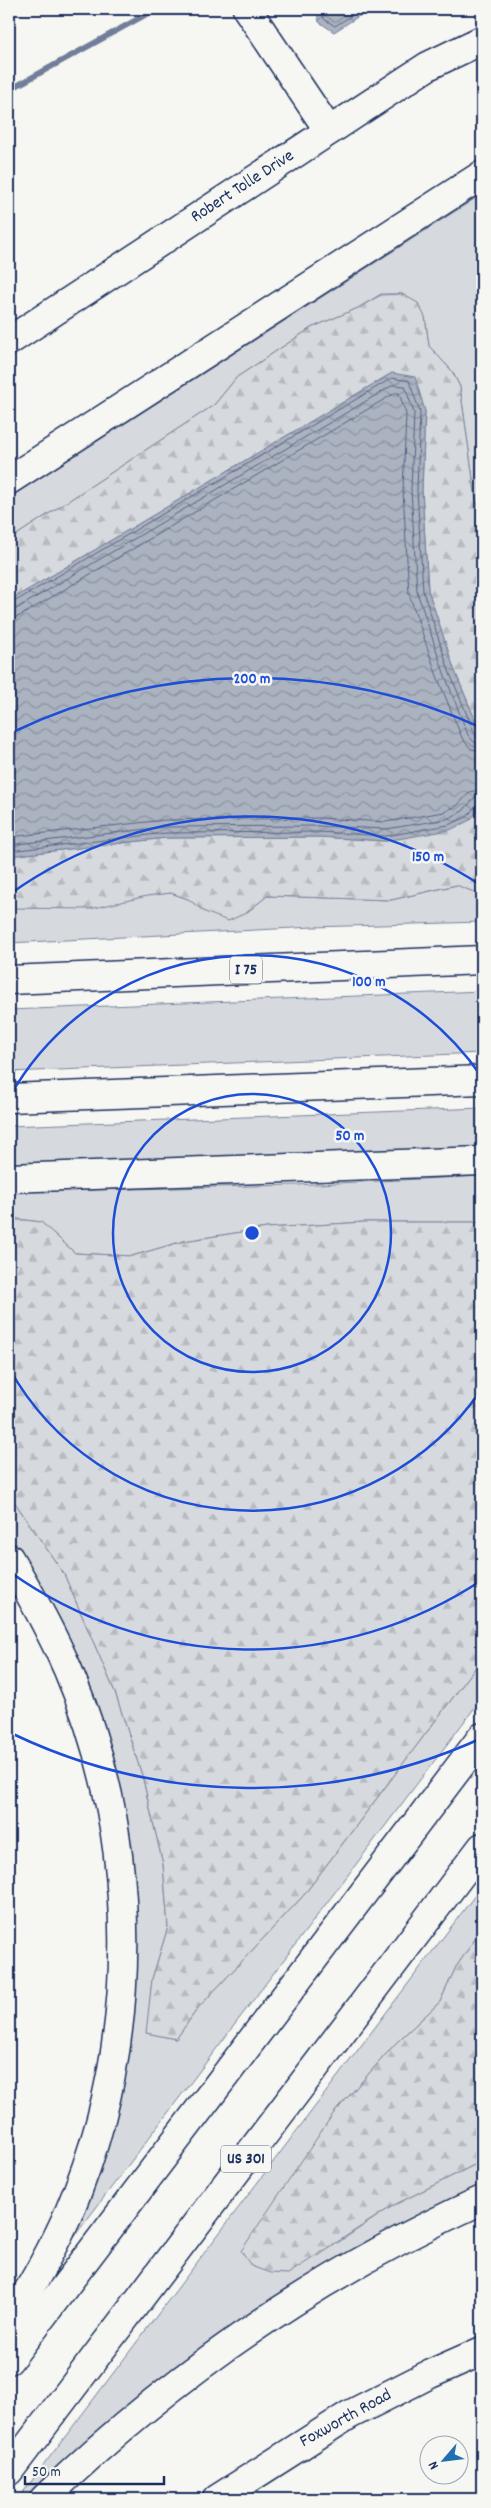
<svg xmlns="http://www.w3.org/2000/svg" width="491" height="2508" font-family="Dekko,sans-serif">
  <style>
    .green { fill: #d6d9dd; stroke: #78849e }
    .forest { fill: url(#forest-firs); stroke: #78849e }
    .water { fill: url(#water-waves); stroke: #717e99 }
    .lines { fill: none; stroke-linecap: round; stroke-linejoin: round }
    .shore { stroke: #556385; stroke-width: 1 }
    .stream { stroke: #717e99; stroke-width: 5.5 }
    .minor-casing { stroke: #1b2f5e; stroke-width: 31 }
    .major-casing { stroke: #1b2f5e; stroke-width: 31 }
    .highway-casing { stroke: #1b2f5e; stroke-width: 31 }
    .minor { stroke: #f6f6f2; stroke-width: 28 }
    .major { stroke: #f6f6f2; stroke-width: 28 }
    .highway { stroke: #f6f6f2; stroke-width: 28 }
    .ring { fill: none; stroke: #1d4ed8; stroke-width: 2.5 }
    .labels { text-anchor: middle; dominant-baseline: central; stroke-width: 5; stroke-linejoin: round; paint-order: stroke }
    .shield { fill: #f6f6f2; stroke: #5d6b8a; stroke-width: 1 }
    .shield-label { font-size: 16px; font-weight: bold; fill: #1b2f5e }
    .street-label { font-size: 18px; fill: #1b2f5e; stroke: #f6f6f2 }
    .centre { fill: #1d4ed8; stroke: #f6f6f2; stroke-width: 2.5 }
    .ring-label { font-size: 15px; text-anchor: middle; font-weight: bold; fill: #1d4ed8; stroke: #f6f6f2; stroke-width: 5; stroke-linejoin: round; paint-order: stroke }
  </style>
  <defs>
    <pattern id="forest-firs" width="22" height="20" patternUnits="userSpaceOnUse" patternTransform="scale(1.25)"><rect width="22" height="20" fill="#d6d9dd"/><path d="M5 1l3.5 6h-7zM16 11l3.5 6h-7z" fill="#b7bbc0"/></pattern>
    <pattern id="water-waves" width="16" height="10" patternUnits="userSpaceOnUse" patternTransform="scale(1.25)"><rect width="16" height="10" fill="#abb2c0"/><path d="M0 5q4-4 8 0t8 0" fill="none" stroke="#8a919f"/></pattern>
  </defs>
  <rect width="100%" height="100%" fill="#f6f6f2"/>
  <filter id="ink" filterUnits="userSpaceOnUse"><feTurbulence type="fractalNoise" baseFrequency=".02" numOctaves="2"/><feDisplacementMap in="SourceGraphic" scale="10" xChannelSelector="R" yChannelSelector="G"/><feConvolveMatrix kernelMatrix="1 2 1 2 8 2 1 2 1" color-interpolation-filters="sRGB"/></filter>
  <g filter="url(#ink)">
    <!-- green -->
    <g class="green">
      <polygon points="482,194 482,518 476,500 460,387 452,371 429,346 425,317 402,294 381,294 358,308 311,328 237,377 214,405 9,540 9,498"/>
      <polygon points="457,885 482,895 482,922 313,927 9,943 9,908 171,893 188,899 205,912 246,913 267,896 391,900"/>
      <polygon points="482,991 482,1053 9,1072 9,1010"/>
      <polygon points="482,1108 482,1154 9,1171 9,1126"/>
      <polygon points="482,1176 482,1222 365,1222 267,1228 184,1241 132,1256 75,1253 41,1222 9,1218 9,1192 296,1185"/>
      <polygon points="9,1494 64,1574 115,1692 142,1775 163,1864 168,1927 152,1979 147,2033 176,2039 198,2008 303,1896 482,1659 482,1698 70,2242 101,2146 127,1851 9,1544"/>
      <polygon points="482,1886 482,1929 456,1967 440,2002 396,2043 333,2114 318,2256 394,2205 482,2161 482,2193 78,2453 30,2499 18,2499"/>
    </g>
    <!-- forest -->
    <g class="forest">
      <polygon points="402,294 418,303 425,317 429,346 452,371 460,387 476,500 482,518 482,736 454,669 428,590 422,490 425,411 392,373 9,601 9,540 214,405 237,377 311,328 358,308 381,295"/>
      <polygon points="482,805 482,895 456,885 391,900 267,896 246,913 228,921 205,912 188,899 171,893 147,896 90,909 9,908 9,856 166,838 319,837 386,841 470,820"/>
      <polygon points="9,1218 41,1222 75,1253 132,1256 184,1241 267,1228 365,1222 482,1222 482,1659 303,1896 198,2008 176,2039 146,2033 152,1979 168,1927 163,1864 142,1775 115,1692 64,1574 9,1494"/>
      <polygon points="482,1929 482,2161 394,2205 288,2274 270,2273 251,2266 241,2251 333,2114 396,2043 440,2002 456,1967"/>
    </g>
    <!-- water -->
    <g class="water">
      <polygon points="316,9 370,9 334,32 319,22"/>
      <polygon points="392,373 415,377 425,411 422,490 428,590 454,669 482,736 482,805 470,820 450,830 386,841 319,837 166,838 9,856 9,601"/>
    </g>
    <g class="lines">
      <!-- shore -->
      <g class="shore">
        <polyline points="321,9 324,19 335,26 362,9"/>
        <polyline points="9,605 392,378 409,381 420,412 417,490 423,591 449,671 474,732 477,737 482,738"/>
        <polyline points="9,611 16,609 393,385 405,386 414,413 411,490 417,592 444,673 468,735 474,742 482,744"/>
        <polyline points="9,619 20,616 395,393 399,393 406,414 403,490 409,594 437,676 462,738 471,749 482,751"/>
        <polyline points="9,837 165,820 319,818 385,822 444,812 458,805 470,792 482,789"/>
        <polyline points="9,845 165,827 319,826 386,829 447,819 463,811 474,798 482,796"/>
        <polyline points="9,851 166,833 319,832 386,836 448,825 467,817 477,804 482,802"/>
      </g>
      <!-- stream -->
      <polyline class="stream" points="9,90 156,9"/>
      <!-- minor casing -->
      <g class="minor-casing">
        <g id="minor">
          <polyline points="247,9 329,131"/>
          <polyline points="9,341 428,66 482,40"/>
          <polyline points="217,2499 349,2415 430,2374 482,2351"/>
        </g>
      </g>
      <!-- major casing -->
      <g class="major-casing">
        <g id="major">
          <polyline points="9,2360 482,1737"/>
          <polyline points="9,2471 482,1847"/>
        </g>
      </g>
      <!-- highway casing -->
      <g class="highway-casing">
        <g id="highway">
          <polyline points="9,480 482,175"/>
          <polyline points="9,980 482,960"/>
          <polyline points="9,1098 482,1080"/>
          <polyline points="9,1178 482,1161"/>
          <path d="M9 1558C31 1595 51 1631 68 1670 141 1840 142 2042 69 2212 52 2251 31 2287 9 2323"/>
          <path d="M44 2499C172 2375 319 2274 482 2200"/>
        </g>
      </g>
      <!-- minor -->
      <use href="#minor" class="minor"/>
      <!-- major -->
      <use href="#major" class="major"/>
      <!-- highway -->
      <use href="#highway" class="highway"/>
    </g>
  </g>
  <!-- distance rings -->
  <g class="ring">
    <circle cx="252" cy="1233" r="139"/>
    <path d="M481 1390A278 278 0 0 1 9 1368M9 1098A278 278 0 0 1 481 1076"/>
    <path d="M482 1580A416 416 0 0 1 10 1572M10 894A416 416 0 0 1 482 886"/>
    <path d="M482 1738A555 555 0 0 1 13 1734M13 732A555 555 0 0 1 482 728"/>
  </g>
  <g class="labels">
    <!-- shield labels -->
    <g class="shield">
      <rect x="230" y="956.5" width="32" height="27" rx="4"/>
      <rect x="221" y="2145.5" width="50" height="27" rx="4"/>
    </g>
    <g class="shield-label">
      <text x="246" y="970">I 75</text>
      <text x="246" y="2159">US 301</text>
    </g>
    <!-- street labels -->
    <g class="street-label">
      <text transform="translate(243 187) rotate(-33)">Robert Tolle Drive</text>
      <text transform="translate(346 2419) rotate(-29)">Foxworth Road</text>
    </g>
  </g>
  <circle cx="252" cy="1233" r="8" class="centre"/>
  <g class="ring-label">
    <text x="252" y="683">200 m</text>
    <text x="428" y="861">150 m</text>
    <text x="369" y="986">100 m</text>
    <text x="350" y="1140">50 m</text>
  </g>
  <!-- margin -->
  <rect width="491" height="2508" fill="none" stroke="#f6f6f2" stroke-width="30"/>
  <rect x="15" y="15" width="461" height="2478" fill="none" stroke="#1b2f5e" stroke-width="2" filter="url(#ink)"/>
  <!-- north arrow -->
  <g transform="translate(444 2460) rotate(242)"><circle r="24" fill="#f6f6f2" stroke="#9ea6b7"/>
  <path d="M0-4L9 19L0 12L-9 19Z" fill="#1f6fb2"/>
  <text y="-8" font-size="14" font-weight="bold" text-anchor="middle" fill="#1b2f5e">N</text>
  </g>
  <!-- scale -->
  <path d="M25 2476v8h139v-8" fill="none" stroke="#1b2f5e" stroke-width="2.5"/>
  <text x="32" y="2476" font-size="15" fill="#1b2f5e" stroke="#f6f6f2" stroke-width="4" paint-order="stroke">50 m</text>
</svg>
